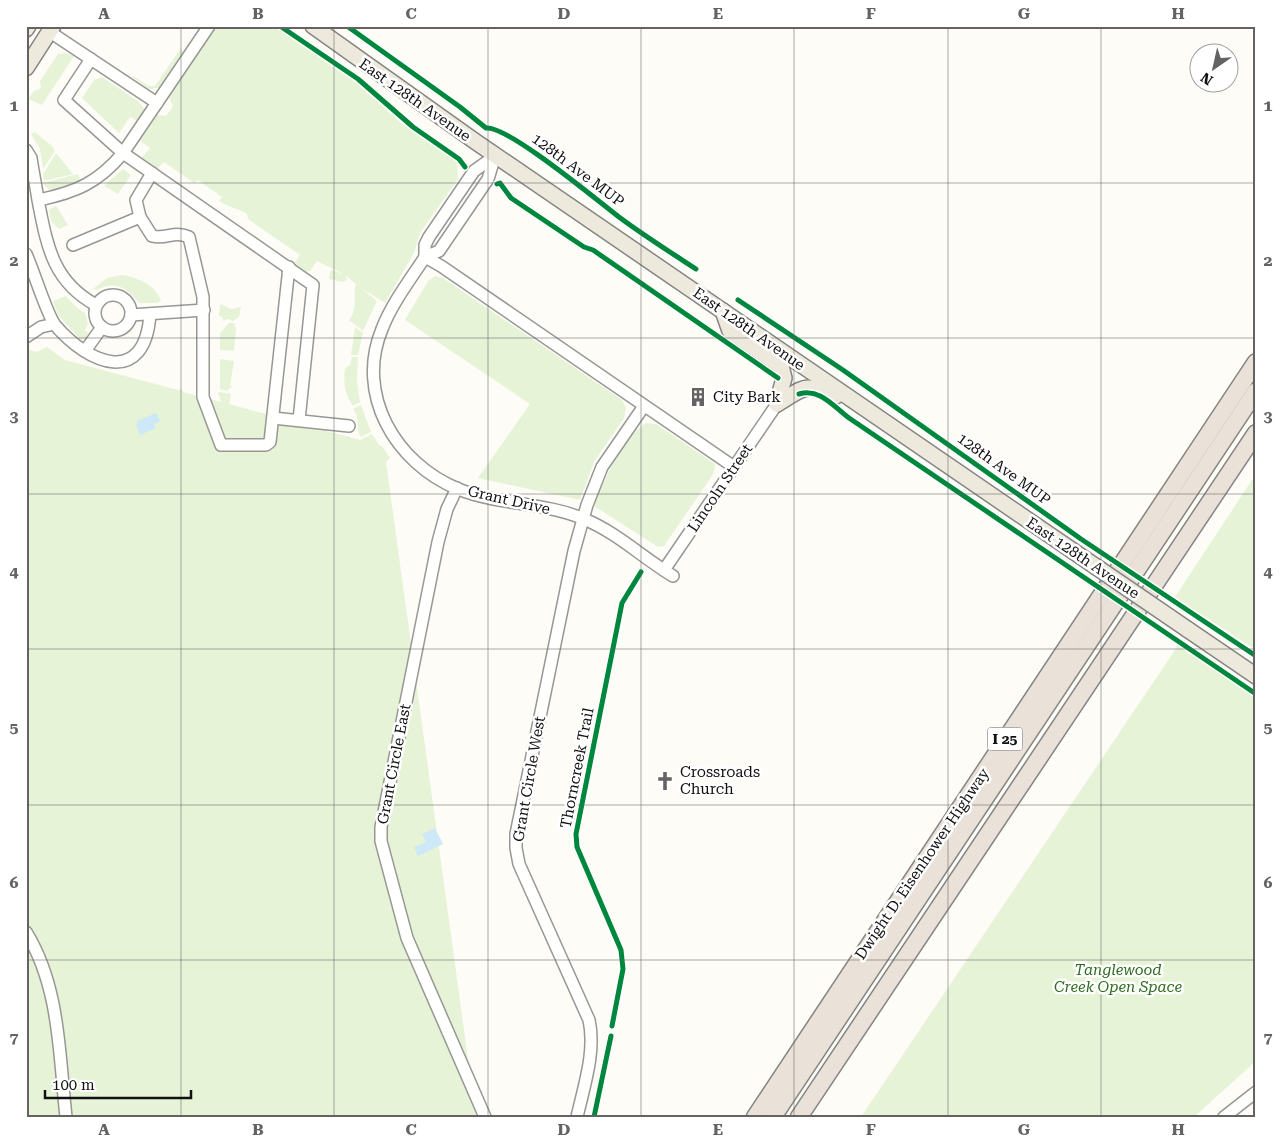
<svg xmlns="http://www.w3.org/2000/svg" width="1282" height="1143" font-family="'Roboto Serif',serif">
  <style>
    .green { fill: #e7f3d7 }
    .water { fill: #cde8f7 }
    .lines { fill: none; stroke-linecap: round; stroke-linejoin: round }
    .minor-casing { stroke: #979795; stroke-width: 14 }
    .major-casing { stroke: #858482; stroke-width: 18 }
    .highway-casing { stroke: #858482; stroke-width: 19 }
    .minor { stroke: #fffffe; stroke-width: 11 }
    .major { stroke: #ede9dc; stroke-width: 15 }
    .highway { stroke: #eae1d8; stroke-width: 16 }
    .major-bridge-casing { stroke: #858482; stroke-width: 18; stroke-linecap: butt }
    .major-bridge { stroke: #ede9dc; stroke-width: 15 }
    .cycleway-casing { stroke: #fff; stroke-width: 8 }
    .cycleway { stroke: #00873e; stroke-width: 5 }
    .grid { fill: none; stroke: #646362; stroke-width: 1; stroke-opacity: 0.55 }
    .labels { text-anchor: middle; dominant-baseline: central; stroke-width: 5; stroke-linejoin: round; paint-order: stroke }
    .shield { fill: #fff; stroke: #585858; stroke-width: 1 }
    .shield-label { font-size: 14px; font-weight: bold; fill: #111 }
    .street-label { font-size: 15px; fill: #111; stroke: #fff }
    .poi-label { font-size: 15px; fill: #111; stroke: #fff; text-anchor: start }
    .park-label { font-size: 15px; font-style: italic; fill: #2f6b1f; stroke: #fff }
    .neatline { fill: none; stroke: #646362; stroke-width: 2 }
    .grid-label { font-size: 16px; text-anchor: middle; font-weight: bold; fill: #646362 }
  </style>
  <rect width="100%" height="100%" fill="#fdfcf7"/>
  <!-- green -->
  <g class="green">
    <path d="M215 26H276L353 80 402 124 457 162 458 179 420 233 415 251 385 303 361 288 377 301 363 331 349 320C359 307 352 295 356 284L346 276 347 280 343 282 329 279 331 270 343 274 317 261 310 271 306 272 294 264 300 255 248 219 247 214C239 209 230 208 219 201L222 197 198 180 194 183 164 162 157 169 141 159 150 148 140 141 157 115 166 116 173 106 169 97Z"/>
    <polygon points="181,48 183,52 159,88 149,89 132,77 133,76 149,86 155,86"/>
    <polygon points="66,53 74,56 42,105 28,99 34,91 41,88 40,81 58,54"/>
    <polygon points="102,77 139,102 145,110 138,121 130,117 119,133 82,98 94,80"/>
    <polygon points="35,132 52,146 55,151 43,169 40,149 31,134"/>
    <polygon points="56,153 73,174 44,181 43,174"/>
    <polygon points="123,169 131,175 118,194 104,186"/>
    <polygon points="78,174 80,181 50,190 42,183"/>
    <polygon points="56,206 68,225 59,229 51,221 49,210"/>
    <path d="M122 275C137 277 156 285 161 301L156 303H139C127 288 115 280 97 290L93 289 107 278Z"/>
    <polygon points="435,276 443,278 622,400 626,408 624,418 594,462 580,500 478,478 530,404 405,320 428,281"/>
    <polygon points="66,296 77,308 85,313 88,324 85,330 89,334 85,339 81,340 58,315 53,301"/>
    <polygon points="220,304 232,309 241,307 239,317 233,321 228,319 223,321 222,317 219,316"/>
    <polygon points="229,323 234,323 236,329 234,351 220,350 220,333"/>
    <polygon points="355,327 363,333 358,355 351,355"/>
    <polygon points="47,347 65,360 178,390 182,389 183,392 221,402 218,392 231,394 229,404 360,440 372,434 379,445 383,447 390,458 386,462 476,1117 26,1117 26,349 37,352"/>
    <path d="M352 357H358L357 381 360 402 353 406C345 395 343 383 345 368L350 365Z"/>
    <polygon points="220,359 234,361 230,386 232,386 227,391 220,389"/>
    <path d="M361 405 371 432 361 437C355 428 361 420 353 409Z"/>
    <path d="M646 423 656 424 715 464 714 473 664 546 658 547 594 506C605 479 621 439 646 423Z"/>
    <polygon points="1256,474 1256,650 1175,597"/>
    <polygon points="1179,644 1256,698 1256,1061 1194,1117 861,1117"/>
  </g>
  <!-- water -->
  <g class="water">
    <polygon points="156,413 160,421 154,424 156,428 140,435 136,425 138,424 137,421"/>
    <polygon points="435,828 443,844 418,856 414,847 426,842 422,834"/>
  </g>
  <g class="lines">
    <!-- minor casing -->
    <g class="minor-casing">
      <g id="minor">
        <polyline points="50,32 157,103"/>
        <polyline points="91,59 64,100 123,153 313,285 299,420"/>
        <path d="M26 150 31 158C33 172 36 186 38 200 47 245 52 281 96 305"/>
        <path d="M495 156 474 171 429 237 425 245V257C410 280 392 303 382 329 355 394 395 463 458 489 498 505 544 502 584 519 616 532 643 558 673 576"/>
        <path d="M152 173 136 200 140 217 152 236C167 240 173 230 189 237L203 297V397L221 445H266L270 442 289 267"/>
        <path d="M39 200C76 192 98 183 123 153L209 26"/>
        <polyline points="73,245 140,217"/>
        <path d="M26 254C33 269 47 315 55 325 89 365 145 387 150 314"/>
        <polyline points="425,257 441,266 734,467"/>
        <polyline points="425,257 439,251 488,179 495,156"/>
        <circle cx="113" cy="313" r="18"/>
        <polyline points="131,315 204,310"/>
        <polyline points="26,337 41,327 54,324"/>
        <polyline points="85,351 102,327"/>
        <polyline points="273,418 349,426"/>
        <polyline points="457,488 447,509 438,542 381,827 381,841 407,938 485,1117"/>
        <polyline points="664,570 777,404"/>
        <path d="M26 932C60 987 59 1054 66 1117"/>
        <path d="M577 1117C584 1086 596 1051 589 1020L519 864 516 848V834L574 551 587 505 602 467 644 406"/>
        <polyline points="1224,1117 1256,1092"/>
      </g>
    </g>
    <!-- major casing -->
    <g class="major-casing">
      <g id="major">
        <polyline points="313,26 476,142 1073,551"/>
        <polyline points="26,29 28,26"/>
        <polyline points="26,68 53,26"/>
        <polyline points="723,311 730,331 781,366 784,378 777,404"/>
        <path d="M777 404C806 387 802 382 836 396"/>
        <polyline points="1187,629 1256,676"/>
      </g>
    </g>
    <!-- highway casing -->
    <g class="highway-casing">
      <g id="highway">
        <polyline points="755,1117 1256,362"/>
        <polyline points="773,1117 1256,391"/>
        <polyline points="799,1117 1256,433"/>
      </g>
    </g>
    <!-- minor -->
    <use href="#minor" class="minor"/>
    <!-- major -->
    <use href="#major" class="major"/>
    <!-- highway -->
    <use href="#highway" class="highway"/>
    <!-- major-bridge casing -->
    <g class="major-bridge-casing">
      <polyline id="major-bridge" points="1073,551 1187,629"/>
    </g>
    <!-- major-bridge -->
    <use href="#major-bridge" class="major-bridge"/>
    <!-- cycleway casing -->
    <g class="cycleway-casing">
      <g id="cycleway">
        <polyline points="280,26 358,79 413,127 459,159 465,167"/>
        <path d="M347 26 460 107 486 128C507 125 598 201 619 217 643 235 670 252 696 269"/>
        <polyline points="497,184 500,183 511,198 584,247 593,250 778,378"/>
        <polyline points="738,300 843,370 1081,539 1256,656"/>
        <path d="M799 394C820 388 833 406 849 418L1256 694"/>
        <polyline points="612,1026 623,969 621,950 577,847 576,834 622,603 641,572"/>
        <polyline points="594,1117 611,1036"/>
      </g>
    </g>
    <!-- cycleway -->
    <use href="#cycleway" class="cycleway"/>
  </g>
  <!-- grid -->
  <path class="grid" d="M181 26V1117M334 26V1117M488 26V1117M641 26V1117M794 26V1117M948 26V1117M1101 26V1117M26 183H1256M26 338H1256M26 494H1256M26 649H1256M26 805H1256M26 960H1256"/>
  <!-- icons -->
  <defs>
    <g id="building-bare" transform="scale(1.5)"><path d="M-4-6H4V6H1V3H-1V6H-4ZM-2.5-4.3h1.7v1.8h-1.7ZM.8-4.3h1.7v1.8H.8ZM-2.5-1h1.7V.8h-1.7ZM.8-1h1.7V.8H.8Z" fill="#646362" stroke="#fff" stroke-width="2.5" paint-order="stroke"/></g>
    <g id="church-bare" transform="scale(1.5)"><path d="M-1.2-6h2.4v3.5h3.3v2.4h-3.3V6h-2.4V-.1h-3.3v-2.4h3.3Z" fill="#646362" stroke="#fff" stroke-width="2.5" paint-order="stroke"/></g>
  </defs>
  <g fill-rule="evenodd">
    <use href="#building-bare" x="698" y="397"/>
    <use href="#church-bare" x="665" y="781"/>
  </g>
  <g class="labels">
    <!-- shield labels -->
    <rect class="shield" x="987.5" y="727.5" width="35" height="23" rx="4"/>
    <g class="shield-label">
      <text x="1005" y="739">I 25</text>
    </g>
    <!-- street labels -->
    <g class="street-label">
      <text transform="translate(415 100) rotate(35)">East 128th Avenue</text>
      <text transform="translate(578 170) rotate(37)">128th Ave MUP</text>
      <text transform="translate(749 329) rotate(35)">East 128th Avenue</text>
      <text transform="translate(1004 469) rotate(36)">128th Ave MUP</text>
      <text transform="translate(720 488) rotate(-56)">Lincoln Street</text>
      <text transform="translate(509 500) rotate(13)">Grant Drive</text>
      <text transform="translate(1083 558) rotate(34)">East 128th Avenue</text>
      <text transform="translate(394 764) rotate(-79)">Grant Circle East</text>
      <text transform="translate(577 768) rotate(-79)">Thorncreek Trail</text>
      <text transform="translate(529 779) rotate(-80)">Grant Circle West</text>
      <text transform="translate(922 864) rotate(-56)">Dwight D. Eisenhower Highway</text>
    </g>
    <!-- poi labels -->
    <g class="poi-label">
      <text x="713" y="397">City Bark</text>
      <text x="680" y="772">Crossroads<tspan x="680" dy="17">Church</tspan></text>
    </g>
    <!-- park labels -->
    <g class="park-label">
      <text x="1118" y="970">Tanglewood<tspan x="1118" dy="17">Creek Open Space</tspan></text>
    </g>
  </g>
  <!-- border -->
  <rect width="1282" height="1143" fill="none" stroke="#ffffff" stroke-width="55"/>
  <!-- north arrow -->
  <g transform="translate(1214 68) rotate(214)"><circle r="24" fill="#ffffff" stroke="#a0a0a0"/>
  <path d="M0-4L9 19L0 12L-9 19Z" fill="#646362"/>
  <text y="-8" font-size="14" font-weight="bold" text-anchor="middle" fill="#111111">N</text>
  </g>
  <!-- scale -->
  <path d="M45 1090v8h146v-8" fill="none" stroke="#111111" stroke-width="2.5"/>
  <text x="52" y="1090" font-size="15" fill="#111111" stroke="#ffffff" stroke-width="4" paint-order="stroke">100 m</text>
  <rect x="28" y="28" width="1226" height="1088" class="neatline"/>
  <g class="grid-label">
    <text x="104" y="19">A</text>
    <text x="258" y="19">B</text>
    <text x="411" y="19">C</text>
    <text x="564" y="19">D</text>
    <text x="718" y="19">E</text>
    <text x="871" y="19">F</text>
    <text x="1024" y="19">G</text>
    <text x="1178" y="19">H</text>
    <text x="14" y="111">1</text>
    <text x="1268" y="111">1</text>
    <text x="14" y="266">2</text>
    <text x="1268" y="266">2</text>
    <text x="14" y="422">3</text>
    <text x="1268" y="422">3</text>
    <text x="14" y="577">4</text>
    <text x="1268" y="577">4</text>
    <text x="14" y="733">5</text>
    <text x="1268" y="733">5</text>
    <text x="14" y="888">6</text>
    <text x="1268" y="888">6</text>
    <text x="14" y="1043">7</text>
    <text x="1268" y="1043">7</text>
    <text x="104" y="1135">A</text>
    <text x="258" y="1135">B</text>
    <text x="411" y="1135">C</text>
    <text x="564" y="1135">D</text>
    <text x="718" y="1135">E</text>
    <text x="871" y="1135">F</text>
    <text x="1024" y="1135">G</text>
    <text x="1178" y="1135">H</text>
  </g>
</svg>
